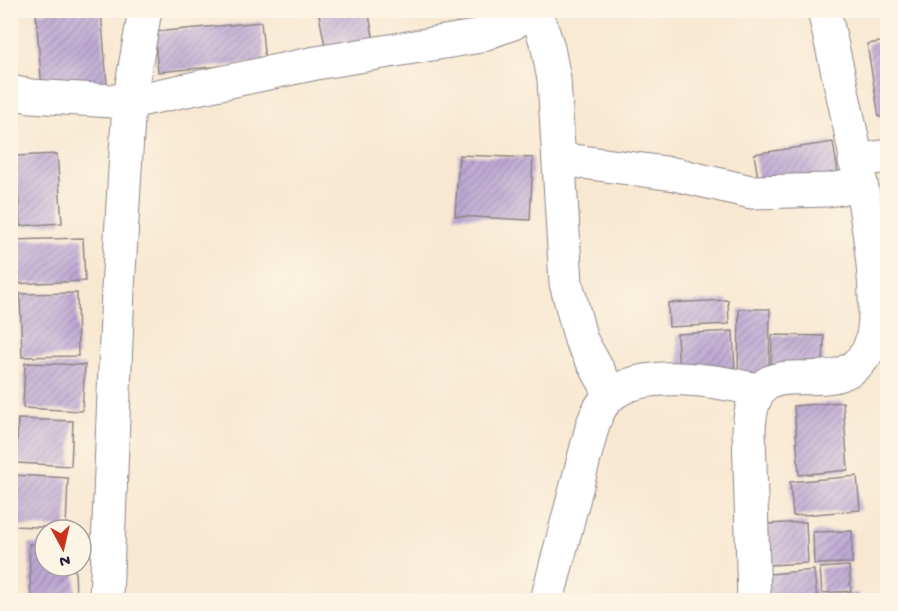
<svg xmlns="http://www.w3.org/2000/svg" width="898" height="611" font-family="'Gochi Hand',sans-serif">
  <style>
    .building { fill: url(#building-hatch) }
    .lines { fill: none; stroke-linecap: round; stroke-linejoin: round }
    .minor-casing { stroke: #8d8586; stroke-width: 35 }
    .minor { stroke: #fff; stroke-width: 33 }
  </style>
  <defs>
    <pattern id="building-hatch" width="6" height="6" patternUnits="userSpaceOnUse" patternTransform="scale(1.5)"><rect width="6" height="6" fill="#bea9d4"/><path d="M-1 1l2-2M0 6l6-6M5 7l2-2" fill="none" stroke="#9a89ad"/></pattern>
  </defs>
  <rect width="100%" height="100%" fill="#fcf5e5"/>
  <filter id="ink" filterUnits="userSpaceOnUse"><feTurbulence type="fractalNoise" baseFrequency=".0167" numOctaves="2"/><feDisplacementMap in="SourceGraphic" scale="12" xChannelSelector="R" yChannelSelector="G"/><feConvolveMatrix kernelMatrix="1 2 1 2 8 2 1 2 1" color-interpolation-filters="sRGB"/></filter>
  <filter id="wash" filterUnits="userSpaceOnUse"><feTurbulence type="fractalNoise" baseFrequency=".008" numOctaves="4" result="noise"/><feDisplacementMap in="SourceGraphic" scale="24" xChannelSelector="R" yChannelSelector="G"/><feGaussianBlur stdDeviation="1.35" result="paint"/><feColorMatrix in="noise" values="0 0 0 0 0 0 0 0 0 0 0 0 0 0 0 0 0 1.4 0 .05"/><feComposite in="paint" operator="in"/></filter>
  <g filter="url(#wash)">
    <rect width="100%" height="100%" fill="#f8e8d2"/>
    <g id="blocks">
      <!-- building -->
      <g class="building">
        <polygon points="60,10 101,10 107,84 42,90 36,13"/>
        <polygon points="318,10 368,10 374,41 326,51"/>
        <polygon points="261,22 265,62 158,72 154,32"/>
        <polygon points="888,41 888,116 879,117 867,44"/>
        <polygon points="833,142 839,178 760,190 754,154"/>
        <polygon points="57,154 62,223 20,226 16,156"/>
        <polygon points="459,155 533,158 530,220 455,216"/>
        <polygon points="83,238 85,281 12,284 11,240"/>
        <polygon points="77,293 78,356 22,357 20,294"/>
        <polygon points="728,300 729,324 669,327 668,303"/>
        <polygon points="739,309 770,309 769,377 738,377"/>
        <polygon points="733,331 735,373 679,377 677,334"/>
        <polygon points="772,335 824,336 823,373 771,372"/>
        <polygon points="25,363 85,365 82,411 23,408"/>
        <polygon points="843,402 848,470 799,475 794,406"/>
        <polygon points="18,419 73,421 71,466 16,463"/>
        <polygon points="14,475 68,478 66,528 11,526"/>
        <polygon points="857,476 860,510 793,516 790,482"/>
        <polygon points="806,522 808,563 769,565 767,524"/>
        <polygon points="852,531 852,563 814,564 813,532"/>
        <polygon points="29,544 45,544 45,566 75,566 76,600 31,600"/>
        <polygon points="849,566 851,591 822,593 820,568"/>
        <polygon points="814,570 817,600 761,600 758,575"/>
        <polygon points="859,593 859,600 819,600 818,596"/>
      </g>
    </g>
  </g>
  <g filter="url(#ink)">
    <use href="#blocks" fill-opacity="0" stroke="#8d8586" stroke-width="1.5"/>
    <g class="lines">
      <!-- minor casing -->
      <g class="minor-casing">
        <g id="minor">
          <polyline points="536,10 548,48 554,79 566,283 581,340 611,394"/>
          <polyline points="10,92 31,96 129,102 316,63 475,37 513,23 528,10"/>
          <polyline points="559,159 674,174 751,192 828,190 860,185"/>
          <polyline points="855,161 888,156"/>
          <polyline points="106,600 118,289 129,102 145,10"/>
          <path d="M547 600 593 424C597 414 600 405 609 397 640 367 720 381 757 390"/>
          <path d="M754 600 749 432C752 335 828 410 866 354 898 305 837 74 824 10"/>
        </g>
      </g>
      <!-- minor -->
      <use href="#minor" class="minor"/>
    </g>
  </g>
  <!-- margin -->
  <rect width="898" height="611" fill="none" stroke="#fcf5e5" stroke-width="36"/>
  <!-- north arrow -->
  <g transform="translate(63 548) rotate(172)"><circle r="28" fill="#fcf5e5" stroke="#a5a1a1" stroke-width="1.5"/>
  <path d="M0-4.5L10 22L0 15L-10 22Z" fill="#c8321e"/>
  <text y="-9" font-size="16" font-weight="bold" text-anchor="middle" fill="#22223b">N</text>
  </g>
</svg>
